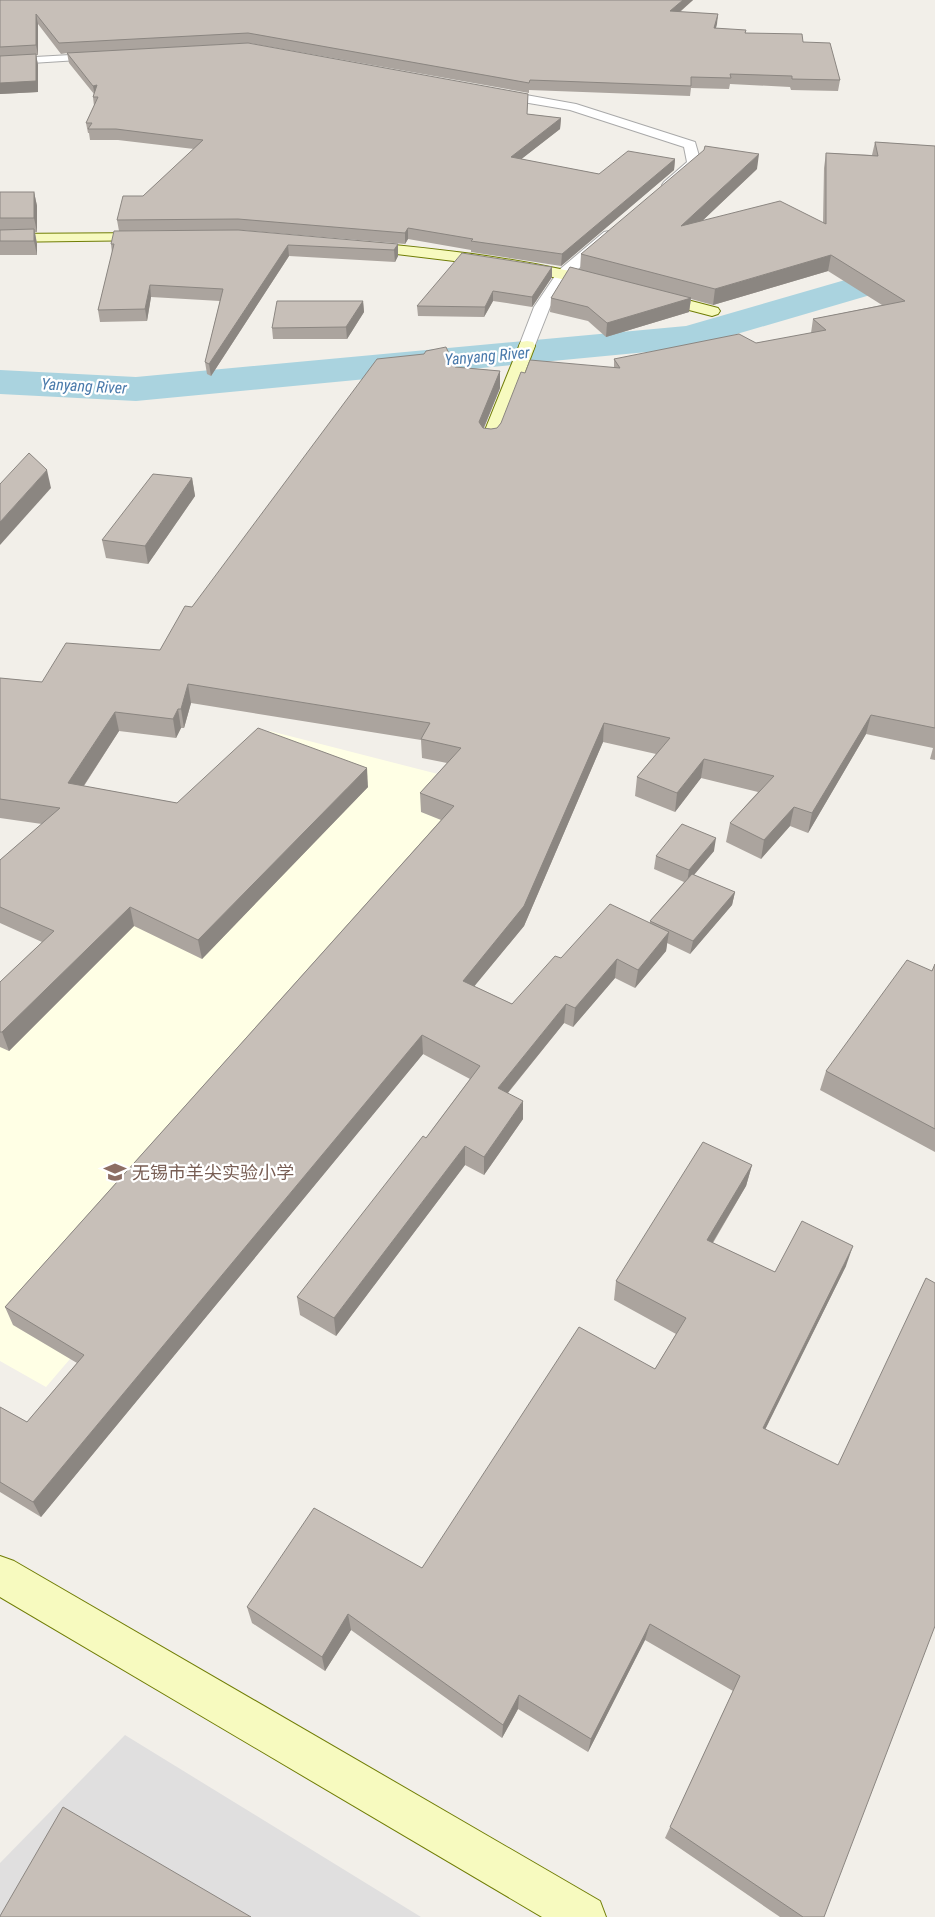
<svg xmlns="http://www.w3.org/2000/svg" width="935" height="1917" font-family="'Roboto Condensed','Noto Sans SC',sans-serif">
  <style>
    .residential { fill: #e0dfdf }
    .education { fill: #ffffe5 }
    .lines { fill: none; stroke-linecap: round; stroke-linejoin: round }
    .river { fill: #aad3df; fill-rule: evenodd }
    .street-casing { stroke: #a9a9a9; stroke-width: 2 }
    .secondary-casing { stroke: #707d05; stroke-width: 2 }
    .street { fill: #fff; fill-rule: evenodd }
    .secondary { fill: #f7fabf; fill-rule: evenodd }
    .wall { fill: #aba49e }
    .shaded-wall { fill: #8b8681 }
    .building { fill: #c7bfb8; stroke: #8b8681 }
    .labels { text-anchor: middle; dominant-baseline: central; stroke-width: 4.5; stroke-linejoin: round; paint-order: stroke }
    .far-water-label { font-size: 16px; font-style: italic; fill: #4a7aab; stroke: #fff }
    .education-label { font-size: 18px; fill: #785e54; stroke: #fff; text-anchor: start }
  </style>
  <rect width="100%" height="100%" fill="#f2efe9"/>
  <!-- residential -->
  <polygon class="residential" points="125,1735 421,1917 0,1917 0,1863"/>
  <!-- education -->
  <polygon class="education" points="270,731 547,802 46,1387 0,1361 0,983"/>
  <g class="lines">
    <!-- river -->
    <polygon class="river" points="935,254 935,276 689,348 136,401 0,394 0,370 136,377 686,326"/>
    <!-- street casing -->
    <g class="street-casing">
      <g id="street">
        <polygon points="106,53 112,56 110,58 0,65 0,59"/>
        <polygon points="492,89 576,104 695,142 701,163 674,188 664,188 662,185 664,182 687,162 684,147 570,110 488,96 486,93"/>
        <polygon points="609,231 614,232 616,235 614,238 570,276 550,307 533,350 521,350 519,346 534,307 559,270 604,232"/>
      </g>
    </g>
    <!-- secondary casing -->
    <g class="secondary-casing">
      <g id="secondary">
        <polygon points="150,233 155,234 157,237 155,240 0,242 0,234"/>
        <path d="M360 242C444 249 526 259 607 280L610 283 607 286 602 288 512 268 355 249 353 246 355 243Z"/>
        <polygon points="653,291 718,308 720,311 718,314 712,316 647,299 645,296 647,293"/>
        <polygon points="527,341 533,342 535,346 499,440 496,444 490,445 484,444 481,440 519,346 521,342"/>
        <polygon points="0,1556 14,1561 600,1901 606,1917 542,1917 0,1597"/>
      </g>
    </g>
    <!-- street -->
    <use href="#street" class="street"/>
    <!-- secondary -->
    <use href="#secondary" class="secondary"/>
  </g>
  <!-- wall -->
  <g class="wall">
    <polygon points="0,0 693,0 680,12 718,14 716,28 803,42 840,80 838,91 791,90 790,87 730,84 729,89 691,88 690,96 529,90 529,93 249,43 97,52 528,94 527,114 561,118 560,129 521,159 599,174 675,159 674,170 561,266 471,252 471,250 408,239 405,244 239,230 119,231 117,220 194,149 118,140 90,140 89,133 88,133 86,123 94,106 93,97 94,94 69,63 67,53 61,54 38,24 38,55 36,55 38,65 38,92 0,94"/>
    <polygon points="875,142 935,146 935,760 930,759 933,748 866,734 808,833 790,826 761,859 726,842 730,823 758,792 701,778 675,812 635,796 637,777 656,754 603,742 524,926 474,986 512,1004 561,958 650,923 650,921 684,882 654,869 656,856 714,851 694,875 735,892 732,905 690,954 667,943 666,951 635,988 615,978 573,1027 564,1023 508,1093 523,1119 484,1175 465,1165 336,1336 300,1315 297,1297 426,1138 470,1079 423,1054 41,1517 0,1492 0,1407 27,1422 77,1363 13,1325 5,1307 441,820 421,812 420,793 447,763 422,758 421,740 191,703 184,728 181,728 176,738 119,731 84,786 177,803 368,787 202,959 134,926 9,1051 0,1047 0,982 42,942 0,923 0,860 42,824 0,818 0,678 42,682 160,650 192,607 455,367 500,371 500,388 484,428 491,429 497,428 501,423 525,373 614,367 614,359 756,343 811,333 813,319 882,305 828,271 713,305 691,299 689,312 606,337 588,321 550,312 551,298 580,270 581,254 757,169 702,221 823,223 824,168 826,153 872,155"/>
    <polygon points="0,192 34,192 37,206 37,232 35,232 37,244 37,255 0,255"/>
    <polygon points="111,244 398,244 398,256 395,262 289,256 211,376 207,374 205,362 220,301 151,297 147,321 100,322 98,310 112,253"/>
    <polygon points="552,267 552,277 532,307 493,301 484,317 418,316 417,306"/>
    <polygon points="363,301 364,312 347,339 273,339 272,328"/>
    <polygon points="192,478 195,496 148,564 106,558 102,540"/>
    <polygon points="935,964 935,1152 820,1090 826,1071 932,971"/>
    <polygon points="752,1165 746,1186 713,1243 775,1272 846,1266 765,1429 824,1917 780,1917 665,1838 733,1691 645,1640 588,1752 518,1709 502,1738 351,1630 325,1671 252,1623 247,1607 422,1568 655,1369 676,1334 614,1300 616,1281"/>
  </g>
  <!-- shaded-wall -->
  <g class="shaded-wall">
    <polygon points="683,0 693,0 669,21 670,11"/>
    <polygon points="36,14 38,24 38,55 36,45"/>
    <polygon points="718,14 717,24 713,38 714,28"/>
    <polygon points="36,54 38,65 38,92 0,94 0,83"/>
    <polygon points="97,85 95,96 93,86"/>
    <polygon points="561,118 560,129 510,168 511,157"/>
    <polygon points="759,154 757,169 680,242 681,226"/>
    <polygon points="675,159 674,170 561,266 562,254"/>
    <polygon points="34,192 37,206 37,232 34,218"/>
    <polygon points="408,228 408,239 405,244 405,233"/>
    <polygon points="34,229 37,244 37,255 34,241"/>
    <polygon points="398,244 398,256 395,262 394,250"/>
    <polygon points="288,245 289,256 211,376 209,364"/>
    <polygon points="831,255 828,271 713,305 715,289"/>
    <polygon points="552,267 552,277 532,307 532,297"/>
    <polygon points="150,285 151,297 147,321 145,309"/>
    <polygon points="493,291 493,301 484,317 485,307"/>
    <polygon points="691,298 689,312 606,337 607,323"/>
    <polygon points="363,301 364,312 347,339 346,327"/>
    <polygon points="500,371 500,388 479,439 479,422"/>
    <polygon points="47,470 51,488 0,545 0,522"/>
    <polygon points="192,478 195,496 148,564 145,546"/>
    <polygon points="188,684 191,703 184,728 181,709"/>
    <polygon points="178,709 181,728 176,738 173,719"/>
    <polygon points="115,712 119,731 73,802 68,783"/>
    <polygon points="871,715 866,734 808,833 812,813"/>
    <polygon points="604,723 603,742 524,926 463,1000 463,981"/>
    <polygon points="704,759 701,778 675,812 677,793"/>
    <polygon points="367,768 368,787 202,959 198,940"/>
    <polygon points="794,807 790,826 761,859 764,840"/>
    <polygon points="716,838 714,851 687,883 689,870"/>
    <polygon points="735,892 732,905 690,954 693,941"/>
    <polygon points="130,907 134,926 9,1051 2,1032"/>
    <polygon points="669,932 666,951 635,988 638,970"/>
    <polygon points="617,959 615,978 573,1027 575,1008"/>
    <polygon points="566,1004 564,1023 497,1106 498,1088"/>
    <polygon points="422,1035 423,1054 41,1517 33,1502"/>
    <polygon points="523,1101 523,1119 484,1175 484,1157"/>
    <polygon points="465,1146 465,1165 336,1336 334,1318"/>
    <polygon points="752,1165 746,1186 702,1260 707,1240"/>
    <polygon points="853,1246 846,1266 757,1446 763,1428"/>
    <polygon points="348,1614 351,1630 325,1671 322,1657"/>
    <polygon points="650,1624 645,1640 588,1752 591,1739"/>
    <polygon points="519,1695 518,1709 502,1738 503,1725"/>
  </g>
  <!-- building -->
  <g class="building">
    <polygon points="0,0 683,0 670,11 718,14 714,28 746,30 745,33 802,34 803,42 830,43 840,80 792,79 792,76 730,74 731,78 691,77 691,86 530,80 529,83 248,33 59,43 36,14 36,45 0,47"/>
    <polygon points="248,43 528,94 527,114 561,118 511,157 599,174 628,151 675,159 562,254 471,241 473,239 408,228 405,233 238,219 117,220 123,196 143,196 203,140 116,129 88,129 92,123 86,123 98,97 93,97 97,85 93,86 67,53"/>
    <polygon points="36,54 36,81 0,83 0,56"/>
    <polygon points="875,142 935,146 935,728 871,715 812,813 794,807 764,840 730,823 774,776 704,759 677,793 637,777 670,738 604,723 524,906 463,981 512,1004 555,956 561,958 610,904 669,932 638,970 617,959 575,1008 566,1004 498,1088 523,1101 484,1157 465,1146 334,1318 297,1297 423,1136 426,1138 480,1066 422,1035 33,1502 0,1482 0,1407 27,1422 84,1355 5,1307 454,806 420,793 461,748 421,739 430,723 188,684 181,709 178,709 173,719 115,712 68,783 177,803 258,728 367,768 198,940 130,907 2,1032 0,1032 0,982 54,931 0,907 0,860 60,808 0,799 0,678 42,682 66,643 160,650 185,606 192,607 377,359 424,354 426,351 446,347 455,367 500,371 479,422 483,428 491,429 497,428 501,423 521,372 525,373 530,360 620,368 614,359 739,334 756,343 826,330 813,319 905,301 831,255 715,289 581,254 704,150 705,146 759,154 681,226 780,201 826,224 826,153 878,156"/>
    <rect x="0" y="192" width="34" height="26"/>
    <polygon points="34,229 34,241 0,241 0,230"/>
    <polygon points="238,230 398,244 394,250 288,245 209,364 205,362 223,289 150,285 145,309 98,310 114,244 111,244 114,231"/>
    <polygon points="462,253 552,267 532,297 493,291 485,307 417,306"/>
    <polygon points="570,267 691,298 607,323 588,307 551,298"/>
    <polygon points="277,301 363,301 346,327 272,328"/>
    <polygon points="29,453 47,470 0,522 0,484"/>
    <polygon points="153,474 192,478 145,546 102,540"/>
    <polygon points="682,824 716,838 689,870 656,856"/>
    <polygon points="692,874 735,892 693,941 650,921"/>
    <polygon points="907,960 932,971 935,964 935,1129 826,1071"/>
    <polygon points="703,1142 752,1165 707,1240 775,1272 802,1221 853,1246 763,1428 838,1465 926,1278 935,1283 935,1626 824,1917 803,1917 670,1827 740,1676 650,1624 591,1739 519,1695 503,1725 348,1614 322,1657 247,1607 314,1508 422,1568 579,1327 655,1369 686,1318 616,1281"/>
    <polygon points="63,1807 251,1917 0,1917 0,1916"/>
  </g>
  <!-- icons -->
  <defs>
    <g id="school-bare" transform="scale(1.725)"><path d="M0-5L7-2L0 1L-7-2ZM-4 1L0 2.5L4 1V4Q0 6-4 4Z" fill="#8d6e63" stroke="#fff" stroke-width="2.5" paint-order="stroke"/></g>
  </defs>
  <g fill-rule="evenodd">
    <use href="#school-bare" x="115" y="1172"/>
  </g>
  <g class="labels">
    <!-- far-water labels -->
    <g class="far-water-label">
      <text transform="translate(487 356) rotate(-5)">Yanyang River</text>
      <text transform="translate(84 386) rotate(3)">Yanyang River</text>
    </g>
    <!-- education labels -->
    <g class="education-label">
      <text x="132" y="1172">无锡市羊尖实验小学</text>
    </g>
  </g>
</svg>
